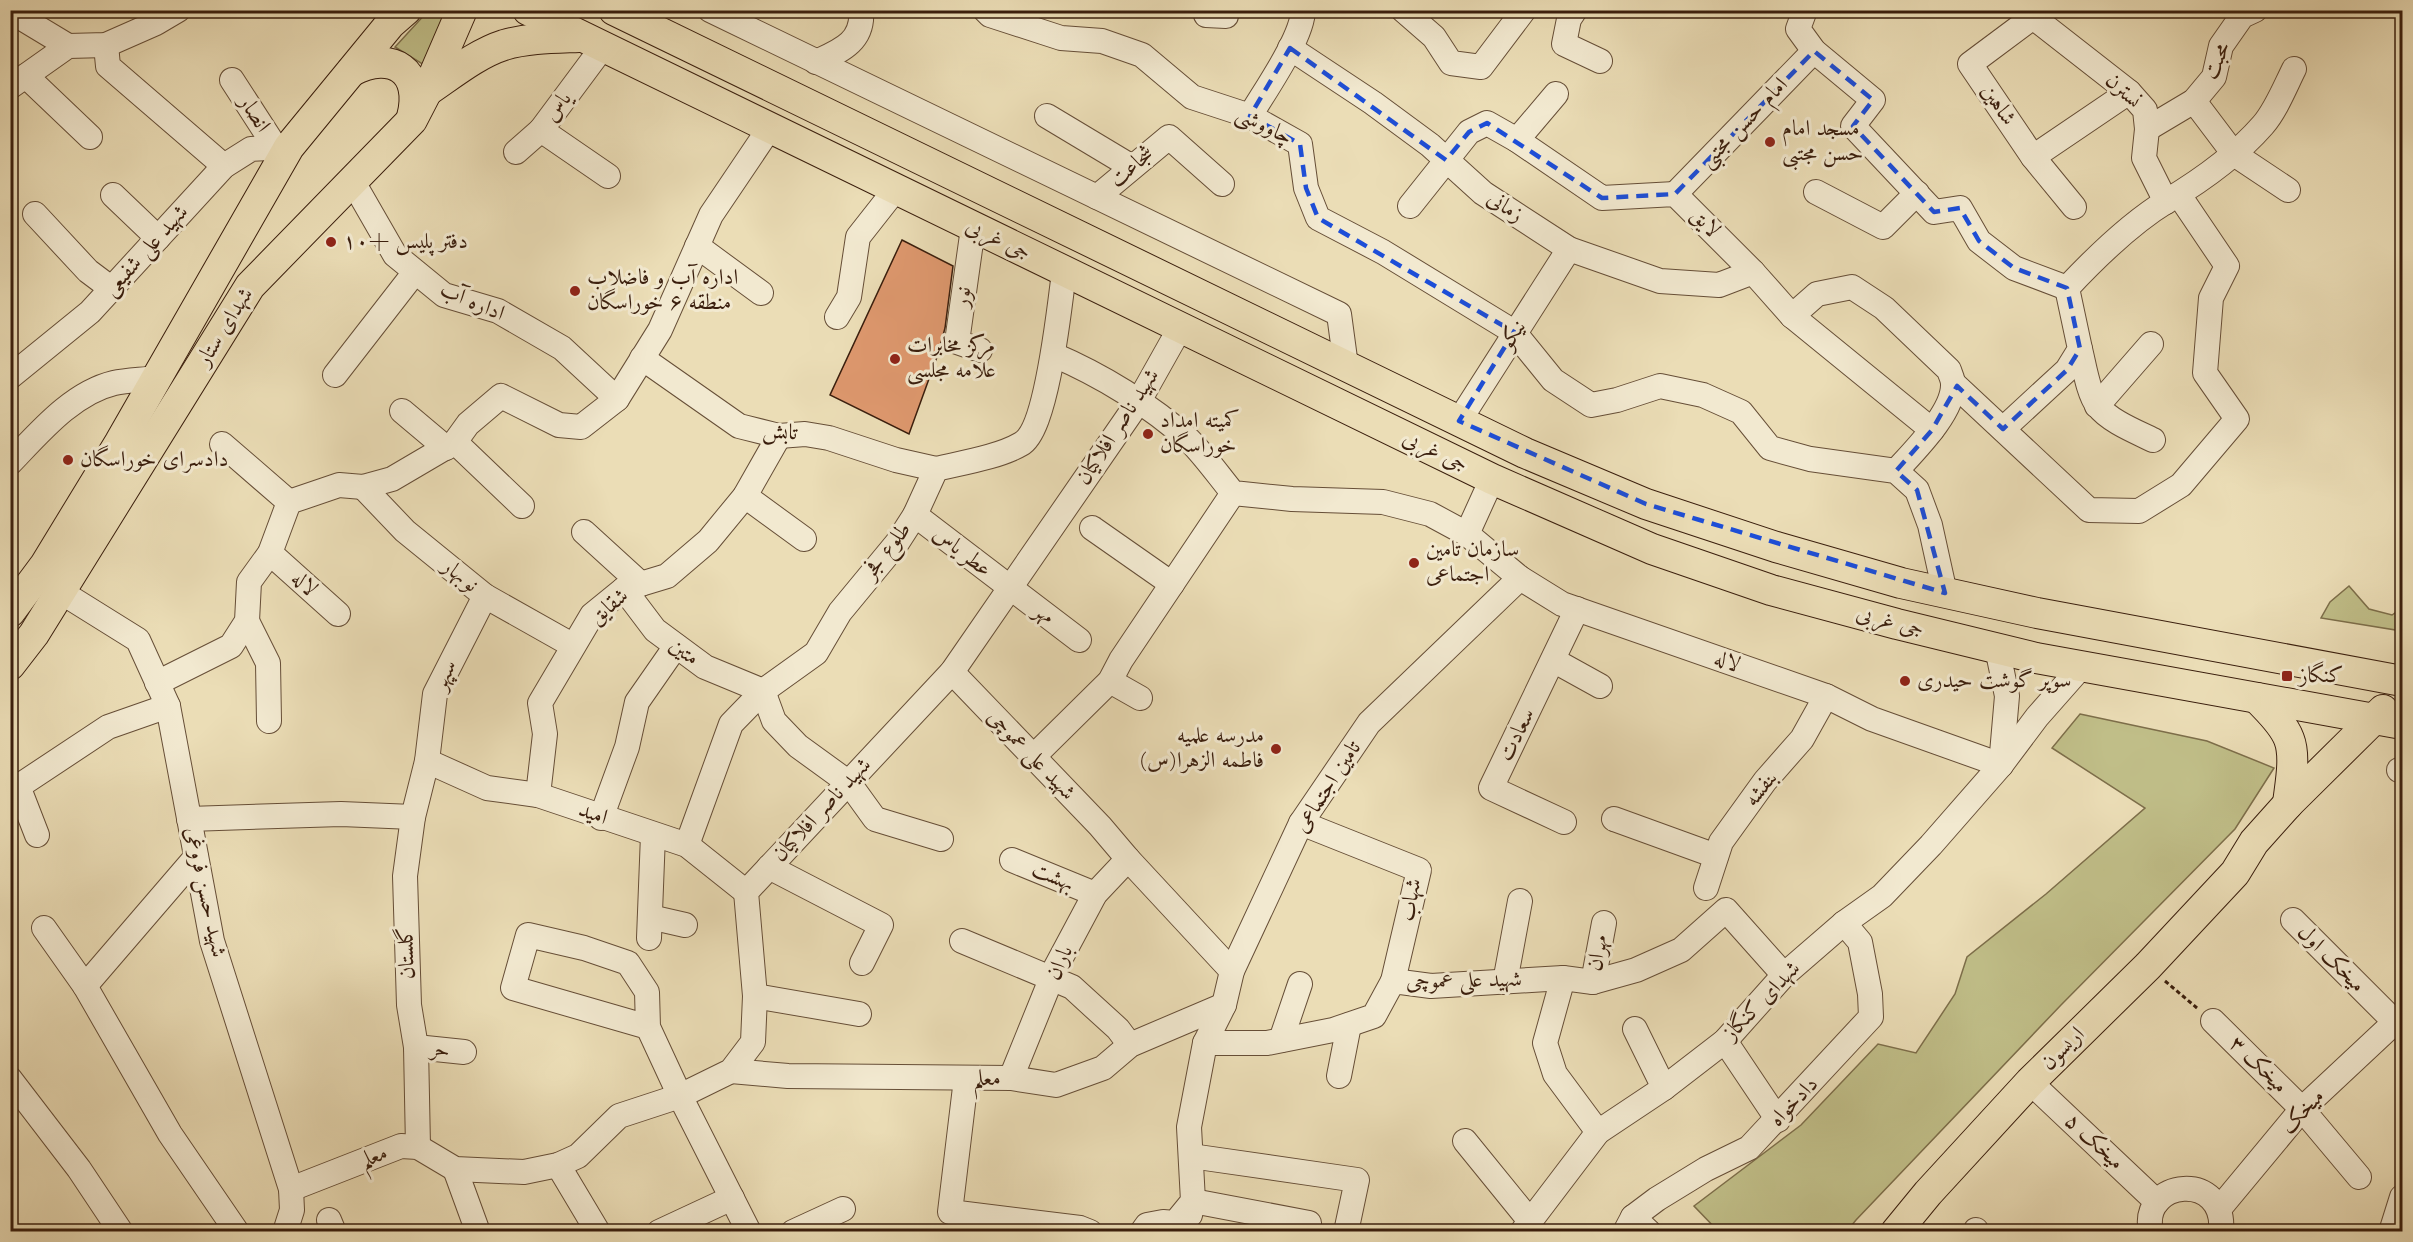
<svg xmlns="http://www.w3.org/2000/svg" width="2413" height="1242" font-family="'Old Standard TT',Amiri,serif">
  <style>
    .green { fill: #c0be88; stroke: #7d6e4a; stroke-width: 1.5 }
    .building { fill: #de986e; stroke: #3a1e0d; stroke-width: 1.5 }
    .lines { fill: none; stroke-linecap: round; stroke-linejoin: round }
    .minor-casing { stroke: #664e37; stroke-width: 26 }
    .major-casing { stroke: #3a1e0d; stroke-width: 32 }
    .path { stroke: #3a1e0d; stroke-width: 3; stroke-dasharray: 4.5 3; stroke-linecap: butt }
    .minor { stroke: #f2e9d0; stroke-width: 24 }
    .major { stroke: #ebddb6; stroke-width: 30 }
    .marked { fill: none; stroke: #1d4ed8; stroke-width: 4.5; stroke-dasharray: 12 8; stroke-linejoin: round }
    .poi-dot { fill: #8f2418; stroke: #f2e9d0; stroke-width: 2 }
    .labels { text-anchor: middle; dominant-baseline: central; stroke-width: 6; stroke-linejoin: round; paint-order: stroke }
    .street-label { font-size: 22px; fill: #3a1e0d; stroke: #f2e9d0 }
    .poi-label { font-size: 22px; fill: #3a1e0d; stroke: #f2e9d0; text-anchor: start }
  </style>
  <rect width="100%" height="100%" fill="#ebddb6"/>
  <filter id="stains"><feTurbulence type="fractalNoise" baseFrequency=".00333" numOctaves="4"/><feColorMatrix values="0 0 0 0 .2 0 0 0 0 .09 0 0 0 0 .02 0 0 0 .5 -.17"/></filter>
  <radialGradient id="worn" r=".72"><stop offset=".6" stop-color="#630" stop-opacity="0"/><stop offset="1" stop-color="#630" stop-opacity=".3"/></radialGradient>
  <!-- green -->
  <g class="green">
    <polygon points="428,11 451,11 424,65 395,47"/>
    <polygon points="2349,586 2369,609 2392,615 2402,608 2402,631 2321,618 2330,602"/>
    <polygon points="2080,714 2207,741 2274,768 2235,829 2061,1005 1856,1220 1847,1231 1718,1231 1694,1206 1801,1125 1878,1044 1916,1053 1955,994 1967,957 2046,894 2145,808 2052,748"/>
  </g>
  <!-- building -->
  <polygon class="building" points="902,240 953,266 945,328 938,354 909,434 830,395"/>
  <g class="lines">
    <!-- minor casing -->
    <g class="minor-casing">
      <g id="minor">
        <polyline points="710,10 1339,314 1346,366"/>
        <polyline points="985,10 990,15 1061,38 1102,41 1142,55 1192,97 1250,116 1300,144 1306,188 1318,218 1383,252 1514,332 1553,380 1591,405 1617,400 1660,386 1703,395 1741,412 1770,448 1810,459 1896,471 1917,490 1930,525 1945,593"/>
        <polyline points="1403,10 1434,37 1451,63 1481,67 1524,10"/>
        <polyline points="1575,10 1569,19 1564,44 1600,61"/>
        <polyline points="1805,10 1798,29 1814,51 1873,100 1853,126 1934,212 1960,208 1979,241 2014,268 2067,288"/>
        <polyline points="2038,10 2033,17 2129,92 2145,110 2147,129 2144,158 2166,202"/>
        <polyline points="10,11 68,46"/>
        <polyline points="1206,15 1226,16 1227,10"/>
        <polyline points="2033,17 1970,64 2033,157 2074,207"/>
        <polyline points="106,45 108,66 224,166"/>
        <polyline points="602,48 541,130 608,176"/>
        <polyline points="1290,48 1373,103 1430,145 1483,193 1569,249 1660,281 1719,285 1753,272"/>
        <path d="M816 62C840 51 864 42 861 10"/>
        <polyline points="26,76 90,137"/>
        <polyline points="232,80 276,148"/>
        <polyline points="10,87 68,46 106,45 156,23 178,10"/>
        <polyline points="2194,101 2234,154 2288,190"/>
        <polyline points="1047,116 1132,167"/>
        <path d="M1250 116C1264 92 1303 37 1303 10"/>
        <polyline points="2147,129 2194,101 2214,77 2221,46 2242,16 2255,10"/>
        <polyline points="1517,140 1556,94"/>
        <polyline points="516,152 541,130"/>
        <polyline points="2033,157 2129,92"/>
        <polyline points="353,182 395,255 444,295 498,311 562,348 617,399"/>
        <polyline points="1816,192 1883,227 1917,193"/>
        <polyline points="1675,194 1814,51"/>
        <polyline points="113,195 158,238"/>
        <polyline points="1097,197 1169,137 1222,184"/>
        <polyline points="1410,206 1469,132 1487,123 1517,140 1602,198 1675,194 1753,272 1792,316 1932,430"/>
        <polyline points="35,214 88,271 112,289"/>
        <polyline points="973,228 957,342 980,350"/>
        <polyline points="697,246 761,293"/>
        <path d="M1792 316 1817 294 1852 287 1884 308 1949 370C1950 374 1953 379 1953 384 1954 412 1914 451 1896 471"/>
        <polyline points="837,317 849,297 858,237 895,190"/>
        <path d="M2080 349C2084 364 2088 394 2098 406 2109 421 2137 432 2153 440"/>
        <path d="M1054 355C1101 375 1150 405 1189 440 1205 456 1219 476 1233 493L1292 499 1383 502 1430 514 1467 534 1520 578 1562 604 1826 696 1872 719 2001 765"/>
        <polyline points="642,358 739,426 779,436 805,434 829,438 896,460 936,469"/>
        <polyline points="335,375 415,272"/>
        <polyline points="10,377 90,312 224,166 251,149 289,147"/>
        <polyline points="1953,383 2089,510 2139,511 2181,485 2237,419 2205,373 2211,298 2227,266 2179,195"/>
        <polyline points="2097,406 2151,344"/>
        <polyline points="402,411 446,448"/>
        <polyline points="1459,421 1569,249"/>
        <path d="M2003 429 2067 370 2080 349 2067 288C2096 257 2131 223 2167 201 2202 180 2236 156 2263 125 2276 110 2285 87 2294 69"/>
        <polyline points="455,442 522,506"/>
        <polyline points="222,444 289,502"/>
        <path d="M10 463C39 433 72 393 114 383 127 380 142 380 156 378"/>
        <polyline points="363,487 405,531 485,596 572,645"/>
        <polyline points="745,496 804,539"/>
        <polyline points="915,515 1079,640"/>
        <polyline points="1092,528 1172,584"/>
        <polyline points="584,532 641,584"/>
        <polyline points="1467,534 1492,479"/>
        <polyline points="270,553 338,614"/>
        <polyline points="624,589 655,630 705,667 763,691 774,721 798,746 849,783 875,819 941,839"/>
        <polyline points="61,592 138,640 168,706 212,941 291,1189 292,1210 285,1232"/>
        <polyline points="247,621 268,663 269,721"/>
        <polyline points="1997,648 2007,696 2001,765"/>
        <polyline points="1553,660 1600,686"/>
        <polyline points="952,672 1100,826 1128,859 1232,971"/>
        <polyline points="1110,681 1140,698"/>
        <polyline points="157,683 231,646 247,621 249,582 270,553 289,502 339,485 363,487 392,479 455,442 468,424 501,396 559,425 581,427 617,399 660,330 711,215 769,129"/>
        <polyline points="1032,758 1110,681 1121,660 1233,493"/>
        <polyline points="427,761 487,788 538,795 687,845 746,892"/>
        <polyline points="2399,770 2402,770"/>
        <polyline points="18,786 37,835"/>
        <polyline points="10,792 108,727 168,706"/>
        <polyline points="538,795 545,734 540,703 592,615 624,589 667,576 708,541 745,496 779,436"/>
        <polyline points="601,818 627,747 637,702 676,646"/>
        <polyline points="189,819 341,814 413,817"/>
        <polyline points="1614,819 1716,856"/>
        <polyline points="1564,822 1491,788 1577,609"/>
        <polyline points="1301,823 1419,870 1393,981"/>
        <path d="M687 845 731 724 763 691 816 653 840 612 897 543 915 515 936 469C961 463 999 457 1021 444 1047 430 1060 303 1064 272"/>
        <polyline points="1012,860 1095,894"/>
        <polyline points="769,867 881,925 862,963"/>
        <polyline points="1706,888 1721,842 1765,781 1802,739 1826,696"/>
        <polyline points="650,917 685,925"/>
        <polyline points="2293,920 2402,1029"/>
        <polyline points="44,928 85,986 170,1134 237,1232"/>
        <polyline points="649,938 653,835"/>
        <polyline points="962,941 1072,987 1118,1029 1130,1045"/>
        <polyline points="1563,978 1545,1043 1555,1074 1598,1132"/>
        <polyline points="1505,982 1520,901"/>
        <polyline points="1593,982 1604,923"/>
        <polyline points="85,986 196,857"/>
        <polyline points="755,996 859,1014"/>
        <polyline points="2213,1021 2302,1109 2359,1177"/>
        <polyline points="648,1027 513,988 528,935 584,948 628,963 647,992 648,1027 680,1096 749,1232"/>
        <polyline points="1635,1029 1664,1088"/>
        <polyline points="1281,1040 1300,984"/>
        <polyline points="1725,1041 1778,1120"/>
        <polyline points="1205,1043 1267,1043 1333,1030 1374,1016 1393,981 1431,986 1563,978 1593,982 1636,970 1681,950 1726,910 1784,975"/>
        <polyline points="416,1047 464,1052"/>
        <polyline points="731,1071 788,1076 1011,1078 1056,1085 1103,1068 1130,1045 1224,1005"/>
        <polyline points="1339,1076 1349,1025"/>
        <polyline points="1011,1078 1056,967 1095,894 1128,859"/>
        <polyline points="10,1079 79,1169 121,1232"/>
        <polyline points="966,1079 950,1212 1080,1228 1090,1232"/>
        <polyline points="2030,1082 2157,1202"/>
        <polyline points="1465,1141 1530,1221"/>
        <polyline points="418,1147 416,1047 409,1005 405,876 413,817 427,761 435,694 485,596"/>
        <polyline points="1191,1156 1357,1180 1346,1232"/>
        <polyline points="558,1165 598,1232"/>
        <polyline points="455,1169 478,1232"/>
        <polyline points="291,1189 401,1146 418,1147 455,1169 524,1172 558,1165 578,1156 619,1116 680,1096 731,1071 753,1042 755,996 746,892 952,672 1139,401 1180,328"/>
        <polyline points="2219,1209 2302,1109 2395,1022"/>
        <polyline points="1190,1215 1193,1201 1309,1223"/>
        <polyline points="1633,1217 1649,1232"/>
        <polyline points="329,1220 334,1232"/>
        <polyline points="1976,1230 1977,1232"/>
        <polyline points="659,1232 732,1198"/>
        <polyline points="793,1232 843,1209"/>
        <polyline points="1142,1232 1147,1225 1163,1222 1175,1223 1193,1201 1189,1127 1205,1043 1224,1005 1232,971 1301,823 1369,723 1520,578"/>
        <polyline points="1522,1232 1598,1132 1664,1088 1725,1041 1784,975 1844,923 1882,896 1931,845 2001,765 2037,717 2082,666"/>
        <polyline points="1625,1232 1633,1217 1657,1199 1706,1169 1749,1148 1871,1017 1870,994 1860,942 1844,923"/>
        <path d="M2151 1232C2139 1179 2227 1170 2221 1232"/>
        <polyline points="2391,1232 2402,1197"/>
      </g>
    </g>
    <!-- major casing -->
    <g class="major-casing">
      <g id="major">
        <polyline points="528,10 1492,479 1652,549 1771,590 1897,624 2036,658 2402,724"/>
        <polyline points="614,10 1525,453 1646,504 1776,547 1901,583 2037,613 2402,681"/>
        <path d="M352 71C392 50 424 71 412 117"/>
        <path d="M427 91C451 75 476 54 504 45 528 38 554 38 579 37"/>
        <polyline points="10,612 45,565 120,442 289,147 390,24 406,10"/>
        <polyline points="10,665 34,634 250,286 412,120 427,91 462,10"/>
        <path d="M2257 698C2268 710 2283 723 2289 739 2296 757 2290 785 2288 804"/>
        <polyline points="1896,1232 1928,1193 2030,1082 2148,966 2235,873 2254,842 2288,804 2383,710"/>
      </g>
    </g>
    <!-- path -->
    <polyline class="path" points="2165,981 2197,1008"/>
    <!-- minor -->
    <use href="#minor" class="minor"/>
    <!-- major -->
    <use href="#major" class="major"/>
  </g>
  <!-- marked area -->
  <path class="marked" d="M1290 48 1446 160 1469 132 1487 123 1602 198 1675 194 1814 51 1873 100 1853 126 1934 212 1960 208 1979 241 2014 268 2067 288 2080 349 2067 370 2003 429 1957 386 1932 430 1896 471 1917 490 1945 593 1646 504 1459 421 1514 332 1318 218 1306 188 1300 144 1250 116Z"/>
  <!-- markers -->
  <g class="poi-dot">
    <circle cx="1770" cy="142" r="6"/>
    <circle cx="331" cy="242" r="6"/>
    <circle cx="575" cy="291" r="6"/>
    <circle cx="895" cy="359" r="6"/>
    <circle cx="1148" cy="434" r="6"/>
    <circle cx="68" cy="460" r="6"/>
    <circle cx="1414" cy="563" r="6"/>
    <rect x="2281" y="670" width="12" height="12" rx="3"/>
    <circle cx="1905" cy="681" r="6"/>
    <circle cx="1276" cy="749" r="6"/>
  </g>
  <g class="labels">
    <!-- street labels -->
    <g class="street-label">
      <text transform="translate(2217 61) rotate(-66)">محبت</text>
      <text transform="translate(2123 91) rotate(43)">نسترن</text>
      <text transform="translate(1998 105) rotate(56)">شاهین</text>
      <text transform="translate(558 107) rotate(-53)">یاس</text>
      <text transform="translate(254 114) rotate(57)">انصار</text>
      <text transform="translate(1744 123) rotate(-46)">امام حسن مجتبی</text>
      <text transform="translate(1264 126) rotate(26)">چاووشی</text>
      <text transform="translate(1132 167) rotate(-40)">شجاعت</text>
      <text transform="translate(1505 207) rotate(34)">زمانی</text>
      <text transform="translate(1705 223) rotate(45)">لایق</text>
      <text transform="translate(998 240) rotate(26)">جی غربی</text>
      <text transform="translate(146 251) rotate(-48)">شهید علی شفیعی</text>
      <text transform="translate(963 297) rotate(-82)">نور</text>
      <text transform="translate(472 302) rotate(23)">اداره آب</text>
      <text transform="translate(225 327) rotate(-58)">شهدای ستار</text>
      <text transform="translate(1513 335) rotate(-58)">نیکو</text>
      <text transform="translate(1118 427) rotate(-57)">شهید ناصر افلاکیان</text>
      <text transform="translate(780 432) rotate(5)">تابش</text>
      <text transform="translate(1435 452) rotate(26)">جی غربی</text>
      <text transform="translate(887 551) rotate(-52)">طلوع فجر</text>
      <text transform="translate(962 552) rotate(38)">عطر یاس</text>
      <text transform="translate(460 576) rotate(39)">نوبهار</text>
      <text transform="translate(304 584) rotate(42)">لاله</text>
      <text transform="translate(609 607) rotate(-40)">شقایق</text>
      <text transform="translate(1044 614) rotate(36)">مهر</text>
      <text transform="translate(1890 622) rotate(15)">جی غربی</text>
      <text transform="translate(684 652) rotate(36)">متین</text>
      <text transform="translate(1727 662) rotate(19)">لاله</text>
      <text transform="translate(445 675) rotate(-65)">سپهر</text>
      <text transform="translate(1517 735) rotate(-64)">سعادت</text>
      <text transform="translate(1031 755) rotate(46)">شهید علی عموچی</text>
      <text transform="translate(1328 787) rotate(-57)">تامین اجتماعی</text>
      <text transform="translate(1761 789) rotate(-52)">بنفشه</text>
      <text transform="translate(822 810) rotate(-47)">شهید ناصر افلاکیان</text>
      <text transform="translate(593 814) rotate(20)">امید</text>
      <text transform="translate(1053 877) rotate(23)">بهشت</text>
      <text transform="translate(205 892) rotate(78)">شهید حسن فروغی</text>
      <text transform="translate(1411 900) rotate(-80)">شهاب</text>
      <text transform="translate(407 953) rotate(-92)">گلستان</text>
      <text transform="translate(1598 953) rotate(-79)">مهران</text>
      <text transform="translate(2331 959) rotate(45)">میخک اول</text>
      <text transform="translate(1060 963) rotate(-66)">باران</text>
      <text transform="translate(1464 981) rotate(-1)">شهید علی عموچی</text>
      <text transform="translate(1762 1001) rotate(-46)">شهدای کنگاز</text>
      <text transform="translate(2063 1049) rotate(-45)">اریسون</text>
      <text transform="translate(440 1050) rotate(5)">حر</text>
      <text transform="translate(2258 1065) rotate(44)">میخک ۳</text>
      <text transform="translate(987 1079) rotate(-1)">معلم</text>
      <text transform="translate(1794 1102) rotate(-46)">دادخواه</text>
      <text transform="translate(2303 1112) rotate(-47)">میخک</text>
      <text transform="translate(2094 1142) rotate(43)">میخک ۵</text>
      <text transform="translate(374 1157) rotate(-21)">معلم</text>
    </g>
    <!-- poi labels -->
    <g class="poi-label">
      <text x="1782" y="129">مسجد امام<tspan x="1782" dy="25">حسن مجتبی</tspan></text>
      <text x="343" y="242">دفتر پلیس +۱۰</text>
      <text x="587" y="278">اداره آب و فاضلاب<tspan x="587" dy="25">منطقه ۶ خوراسگان</tspan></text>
      <text x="907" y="346">مرکز مخابرات<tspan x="907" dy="25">علامه مجلسی</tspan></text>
      <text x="1160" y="421">کمیته امداد<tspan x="1160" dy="25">خوراسگان</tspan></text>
      <text x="80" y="460">دادسرای خوراسگان</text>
      <text x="1426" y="550">سازمان تامین<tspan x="1426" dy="25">اجتماعی</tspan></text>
      <text x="2299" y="676">کنگاز</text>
      <text x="1917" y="681">سوپر گوشت حیدری</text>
      <text x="1264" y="736" text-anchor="end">مدرسه علمیه<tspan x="1264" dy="25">فاطمه الزهرا(س)</tspan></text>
    </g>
  </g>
  <!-- margin -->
  <rect width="2413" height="1242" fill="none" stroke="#ebddb6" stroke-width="36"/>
  <rect x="12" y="12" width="2389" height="1218" fill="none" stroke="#3a1e0d" stroke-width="3"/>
  <rect x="18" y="18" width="2377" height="1206" fill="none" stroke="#3a1e0d" stroke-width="1.5"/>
  <rect width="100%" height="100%" filter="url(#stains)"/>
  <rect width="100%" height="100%" fill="url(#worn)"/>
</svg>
